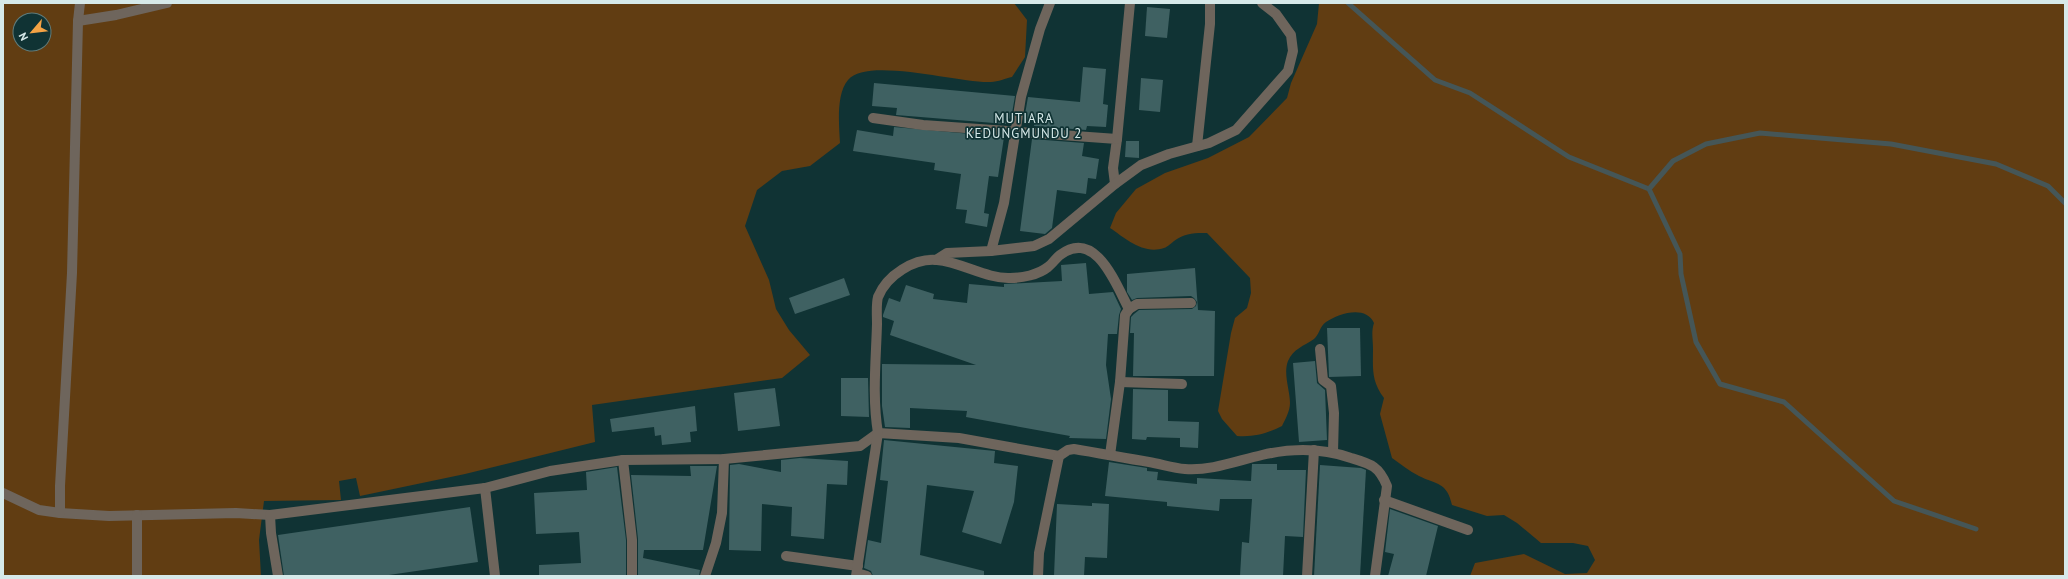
<svg xmlns="http://www.w3.org/2000/svg" width="2068" height="579" font-family="'PT Sans',sans-serif">
  <style>
    .green { fill: #613d12; fill-rule: evenodd }
    .lines { fill: none; stroke-linecap: round; stroke-linejoin: round }
    .stream { stroke: #455657; stroke-width: 5 }
    .building { fill: #3f6162 }
    .minor { stroke: #6e655c; stroke-width: 10 }
    .labels { text-anchor: middle; dominant-baseline: central; stroke-width: 3.5; stroke-linejoin: round; paint-order: stroke }
    .neighbourhood-label { font-size: 13px; letter-spacing: 1px; fill: #d6e9e9; stroke: #103334 }
  </style>
  <rect width="100%" height="100%" fill="#103334"/>
  <!-- green -->
  <g class="green">
    <path d="M3 3H1014L1027 20 1025 57 1012 77C1006 78 998 82 991 82 962 84 867 56 848 80 836 94 839 125 840 143L810 166 782 171 757 190 745 226 769 280 776 309 789 330 810 355 782 378 592 405 595 442 465 474 360 496 356 478 339 481 341 500 264 501 259 540 261 576H3ZM20 20H44V44H20Z"/>
    <path d="M1319 3H2065V576H1470L1475 563 1524 554 1565 574 1587 573 1595 560 1588 546 1573 543H1541L1517 523 1504 515 1487 516 1452 505C1447 482 1437 485 1419 476 1409 471 1401 464 1392 458L1380 414 1384 398C1371 381 1373 368 1373 349 1373 339 1371 332 1374 323 1366 305 1339 313 1326 322 1320 326 1319 335 1314 339 1304 346 1293 349 1288 361 1283 374 1290 390 1290 403 1290 411 1285 420 1282 426 1266 434 1255 437 1237 436L1222 419 1218 411 1231 333 1235 318 1247 308 1251 293 1250 278 1207 233C1195 233 1187 233 1177 239 1172 242 1168 247 1164 248 1143 255 1125 238 1110 228L1116 213 1136 189 1165 173 1208 158 1249 137 1287 98 1291 83 1317 24Z"/>
  </g>
  <g class="lines">
    <!-- stream -->
    <g class="stream">
      <polyline points="1348,3 1435,80 1470,93 1569,157 1649,189 1680,254 1681,274 1696,342 1720,384 1784,402 1894,501 1976,529"/>
      <polyline points="1649,189 1673,161 1706,144 1760,133 1891,144 1996,164 2048,186 2065,203"/>
    </g>
  </g>
  <!-- building -->
  <g class="building">
    <polygon points="1147,7 1170,9 1167,38 1145,36"/>
    <polygon points="1083,67 1106,69 1103,104 1108,105 1106,127 1087,126 1086,130 1034,126 1035,121 1024,120 1028,97 1080,102"/>
    <polygon points="1141,78 1163,80 1160,112 1139,110"/>
    <polygon points="874,83 1015,96 1011,119 1007,118 1006,124 896,115 897,108 872,106"/>
    <polygon points="894,127 1004,137 998,177 989,176 984,213 989,214 987,227 965,223 967,210 956,209 961,174 934,170 935,163 853,151 857,130 893,136"/>
    <polygon points="1032,139 1084,143 1082,156 1099,159 1096,179 1088,178 1086,194 1057,190 1052,228 1045,234 1020,231"/>
    <polygon points="1126,141 1139,141 1139,158 1125,157"/>
    <polygon points="1086,263 1089,294 1113,292 1121,309 1119,315 1117,334 1108,334 1106,365 1111,399 1106,439 1069,438 1070,436 966,417 967,411 910,408 910,428 885,427 882,406 882,364 976,365 890,335 894,321 883,317 883,315 889,298 900,302 906,285 934,294 933,299 967,303 969,284 1004,287 1004,284 1062,281 1061,265"/>
    <polygon points="1195,268 1198,310 1215,311 1214,376 1133,376 1134,333 1130,333 1131,317 1134,314 1139,310 1192,309 1196,306 1197,302 1194,298 1191,296 1137,298 1132,300 1127,292 1127,274"/>
    <polygon points="844,278 850,295 795,314 789,298"/>
    <polygon points="1327,328 1360,328 1361,376 1329,377"/>
    <polygon points="1315,361 1317,383 1325,390 1327,440 1299,442 1293,363"/>
    <polygon points="841,378 868,378 869,417 841,416"/>
    <polygon points="775,388 780,426 738,431 734,393"/>
    <polygon points="1133,389 1168,390 1168,421 1199,422 1198,448 1180,447 1180,438 1147,437 1146,440 1132,439"/>
    <polygon points="695,406 697,431 690,432 691,442 662,445 661,435 655,436 654,427 612,432 610,419"/>
    <polygon points="884,440 995,451 994,463 1018,466 1014,502 1001,544 962,532 974,491 927,485 920,555 984,571 984,576 873,576 871,571 864,568 868,540 881,543 888,481 880,480"/>
    <polygon points="800,458 848,461 847,485 827,484 824,539 791,536 792,507 762,504 761,551 729,550 730,465 739,464 781,472 781,460"/>
    <polygon points="1109,462 1147,468 1147,471 1158,472 1157,480 1197,484 1197,478 1251,481 1252,464 1277,464 1277,470 1306,470 1303,537 1285,536 1283,576 1240,576 1242,542 1249,543 1252,499 1220,499 1219,511 1167,506 1167,502 1105,496"/>
    <polygon points="1320,465 1361,468 1366,470 1360,576 1314,576"/>
    <polygon points="690,466 717,466 703,550 644,550 643,558 700,570 699,576 638,576 638,539 631,475 691,476"/>
    <polygon points="617,467 626,540 626,576 539,576 539,565 581,563 579,532 536,534 534,493 587,490 586,472"/>
    <polygon points="1092,503 1109,504 1107,558 1085,557 1084,576 1054,576 1057,504 1092,506"/>
    <polygon points="470,507 478,562 382,576 284,576 278,535"/>
    <polygon points="1390,509 1438,526 1426,576 1388,576 1394,554 1385,552"/>
  </g>
  <g class="lines">
    <!-- minor -->
    <g class="minor">
      <polyline points="78,21 116,15 167,3"/>
      <polyline points="873,118 923,125 1117,139 1113,168 1115,184"/>
      <polyline points="1117,139 1130,3"/>
      <polyline points="1197,146 1210,24 1210,3"/>
      <polyline points="991,251 1004,203 1021,97 1040,29 1050,3"/>
      <polyline points="936,260 947,253 991,251 1034,246 1049,239 1115,184 1141,165 1169,154 1209,143 1236,130 1288,71 1293,51 1291,35 1276,14 1262,3"/>
      <polyline points="1320,349 1323,380 1331,386 1334,413 1333,452"/>
      <polyline points="1120,382 1182,384"/>
      <polyline points="1110,455 1120,382 1125,315 1129,309 1137,304 1191,303"/>
      <polyline points="623,460 632,540 632,576"/>
      <polyline points="485,488 495,576"/>
      <polyline points="3,493 39,510 60,513 109,516 236,513 270,515 271,533 278,576"/>
      <polyline points="1384,500 1468,530"/>
      <polyline points="60,513 60,486 72,273 78,21 80,3"/>
      <polyline points="137,515 137,576"/>
      <path d="M270 515 485 488 550 471 623 460 724 459 860 446 878 433 959 438 1059 456 1068 450 1074 449C1099 453 1124 458 1149 462 1161 464 1173 468 1185 469 1211 471 1236 461 1262 455 1292 448 1322 448 1351 458 1371 464 1379 466 1387 486L1375 576"/>
      <polyline points="786,556 858,566"/>
      <polyline points="857,573 867,576"/>
      <polyline points="705,576 716,543 722,513 724,459"/>
      <path d="M856 576 878 433C872 397 876 360 877 324 877 316 876 304 878 297 887 275 914 258 937 260 961 262 987 279 1010 278 1022 278 1038 275 1048 267 1052 264 1056 258 1060 255 1096 228 1116 285 1129 309"/>
      <polyline points="1038,576 1039,553 1059,456"/>
      <polyline points="1307,576 1314,450"/>
    </g>
  </g>
  <g class="labels">
    <!-- neighbourhood labels -->
    <g class="neighbourhood-label">
      <text x="1024" y="118">MUTIARA<tspan x="1024" dy="15">KEDUNGMUNDU 2</tspan></text>
    </g>
  </g>
  <!-- border -->
  <rect width="2068" height="579" fill="none" stroke="#d6e9e9" stroke-width="8"/>
  <!-- north arrow -->
  <g transform="translate(32 32) rotate(242)"><circle r="19" fill="#103334" stroke="#5f7c7c"/>
  <path d="M0-3L7 15L0 10L-7 15Z" fill="#f4a345"/>
  <text y="-6" font-size="11" font-weight="bold" text-anchor="middle" fill="#d6e9e9">N</text>
  </g>
</svg>
